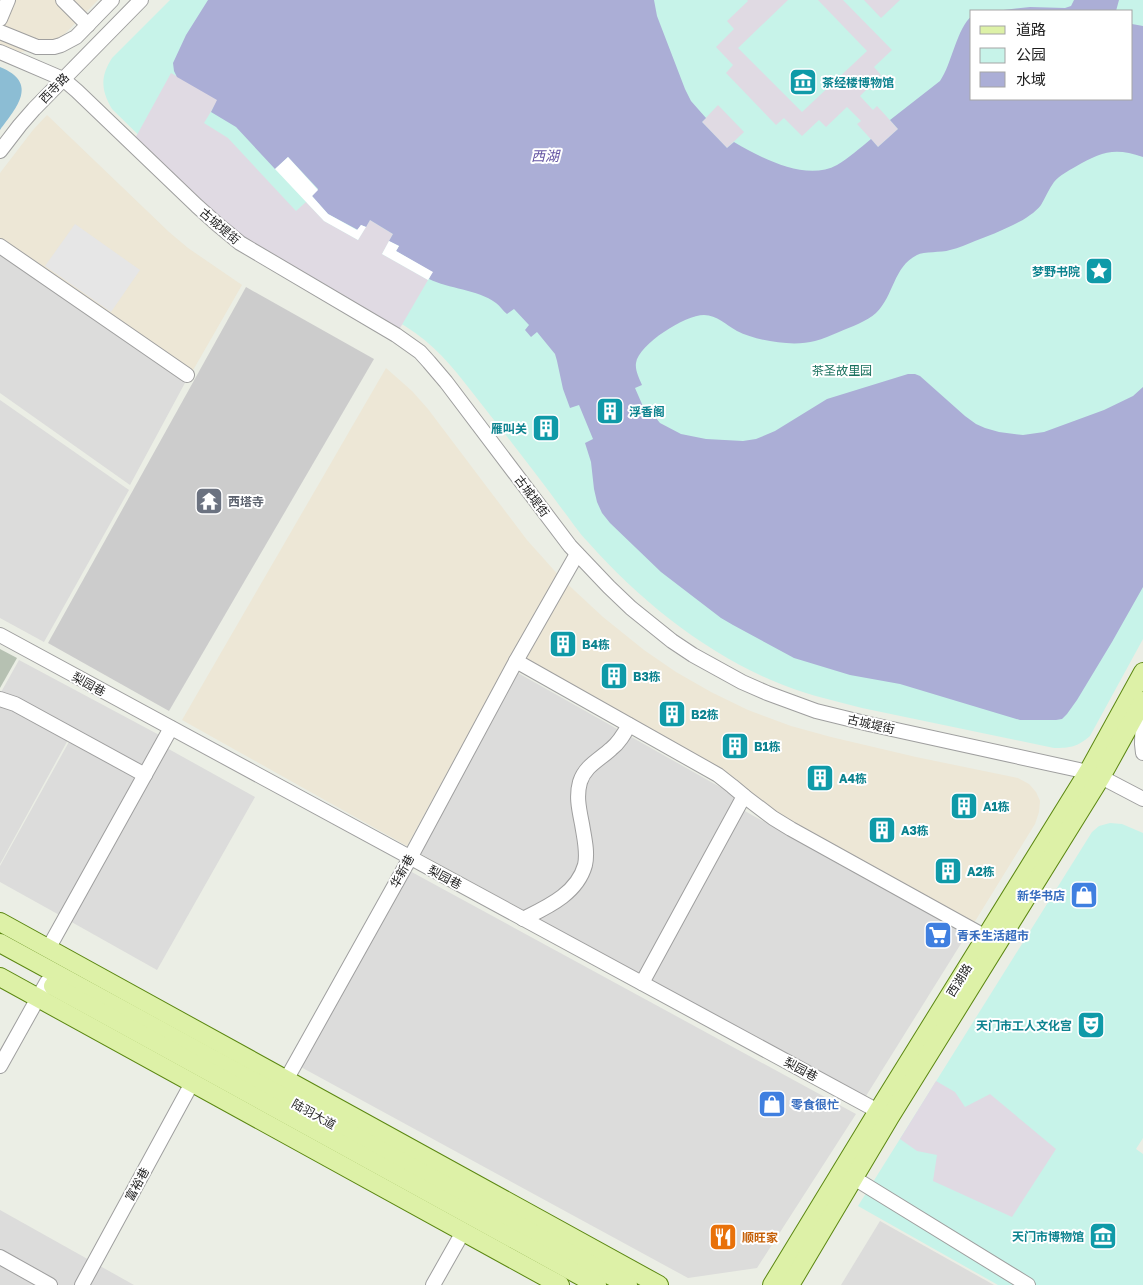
<svg xmlns="http://www.w3.org/2000/svg" width="1143" height="1285" font-family="'Golos Text','Noto Sans SC',sans-serif">
  <style>
    .residential { fill: #dcdcdb }
    .commercial { fill: #ede7d6 }
    .religious { fill: #ccc }
    .construction { fill: #b6c1b2 }
    .park { fill: #c7f3e9; fill-rule: evenodd }
    .pitch { fill: #8cbdd4 }
    .parking { fill: #e6e6e6 }
    .plaza { fill: #e0dae3 }
    .water { fill: #abaed6 }
    .pier { fill: #fff }
    .lines { fill: none; stroke-linecap: round; stroke-linejoin: round }
    .minor-casing { stroke: #9f9f9f; stroke-width: 16 }
    .major-casing { stroke: #5b8711; stroke-width: 20 }
    .minor { stroke: #fff; stroke-width: 14 }
    .major { stroke: #ddf1a7; stroke-width: 18 }
    .labels { text-anchor: middle; dominant-baseline: central; stroke-width: 4; stroke-linejoin: round; paint-order: stroke }
    .culture-label { font-size: 12px; font-weight: bold; fill: #0d838f; stroke: #fff; text-anchor: start }
    .street-label { font-size: 12px; fill: #1e1e1e; stroke: #fff }
    .park-label { font-size: 12px; fill: #18705d; stroke: #fff }
    .worship-label { font-size: 12px; font-weight: bold; fill: #5b616d; stroke: #fff; text-anchor: start }
    .shop-label { font-size: 12px; font-weight: bold; fill: #366cbe; stroke: #fff; text-anchor: start }
    .food-label { font-size: 12px; font-weight: bold; fill: #c56008; stroke: #fff; text-anchor: start }
    .water-label { font-size: 14px; font-style: italic; fill: #6555a3; stroke: #fff }
  </style>
  <rect width="100%" height="100%" fill="#ebeee5"/>
  <!-- residential -->
  <g class="residential">
    <polygon points="0,252 186,381 130,485 0,393"/>
    <polygon points="0,400 129,490 44,642 0,618"/>
    <polygon points="19,660 163,737 141,776 69,738 0,864 0,694"/>
    <polygon points="511,669 736,796 639,974 412,849"/>
    <polygon points="70,740 141,778 63,917 0,882 0,866"/>
    <polygon points="165,747 255,797 157,970 68,920"/>
    <polygon points="743,810 967,934 866,1096 651,980"/>
    <polygon points="408,870 856,1114 757,1268 688,1278 299,1066"/>
    <polygon points="0,1210 134,1285 0,1285"/>
    <polygon points="880,1221 994,1285 841,1285"/>
  </g>
  <!-- commercial -->
  <g class="commercial">
    <polygon points="0,0 98,0 51,48 20,52 0,44"/>
    <polygon points="47,115 169,232 188,248 242,285 192,372 0,238 0,173 33,130"/>
    <polygon points="386,368 412,391 428,409 527,540 561,578 603,617 644,650 676,672 711,692 748,710 791,726 831,737 916,757 1018,778 1029,784 1036,792 1040,801 1039,812 1035,824 974,923 794,825 512,654 407,846 182,720"/>
  </g>
  <!-- religious -->
  <polygon class="religious" points="246,287 374,359 169,711 48,643"/>
  <!-- construction -->
  <polygon class="construction" points="0,649 17,658 0,688"/>
  <!-- park -->
  <g class="park">
    <path d="M170 0H1143V639L1090 736C1077 747 1070 748 1054 748L862 708C831 700 800 693 771 680 702 650 638 599 588 542 578 532 571 520 562 509 546 487 529 465 512 443 499 426 485 409 472 392 452 366 434 344 405 326L251 237 218 213 112 109C101 90 100 77 112 58ZM972 11H1132V99H972Z"/>
    <polygon points="1110,823 1122,824 1143,833 1143,1138 1136,1149 1143,1154 1143,1285 998,1285 858,1206 1092,832 1099,826"/>
  </g>
  <!-- pitch -->
  <path class="pitch" d="M0 67C39 83 17 107 0 130Z"/>
  <!-- parking -->
  <polygon class="parking" points="75,224 140,270 111,312 45,266"/>
  <!-- plaza -->
  <g class="plaza">
    <polygon points="747,0 788,0 738,48 802,112 867,51 818,0 843,0 892,50 874,67 881,75 860,96 873,110 877,106 898,129 878,147 857,124 861,121 847,107 826,127 819,120 802,136 784,118 776,125 726,73 733,65 716,47 734,29 727,21 748,1"/>
    <polygon points="864,0 900,0 881,18"/>
    <polygon points="171,73 218,100 204,123 228,138 296,211 306,202 324,221 358,240 370,220 393,234 382,254 428,280 396,335 267,260 132,144"/>
    <polygon points="718,105 744,132 727,148 702,122"/>
    <polygon points="936,1081 955,1092 965,1107 990,1094 1056,1149 1012,1217 933,1181 937,1155 917,1151 900,1139"/>
  </g>
  <!-- water -->
  <g class="water">
    <path d="M208 0H654L657 16 685 89 691 101 706 118 702 122 727 148 734 142C761 158 806 182 837 165 849 158 860 148 871 139L878 147 898 129 890 120 940 81C952 64 957 27 972 16V99H1132V24L1143 26V157C1114 147 1101 152 1075 167 1068 171 1060 175 1054 182 1049 189 1045 198 1041 205 1035 213 1022 221 1013 225 1001 231 988 236 975 241 967 244 959 248 950 250 941 253 924 251 917 255 893 267 894 296 876 313 867 321 851 327 839 332 831 335 823 339 815 341 793 347 757 341 737 331 726 325 717 315 704 315 685 315 639 344 636 363 635 370 639 378 642 385L635 388 645 411 652 409 656 418 660 423 681 434 706 439 743 441 756 439 775 431 827 399 908 374H915L920 376 965 416 976 424 985 428 999 432 1023 435 1044 432 1104 410 1133 396 1143 387V587L1112 642 1077 700 1067 714 1062 719 1056 720H1020L900 684 850 675 794 658 733 625 721 618 661 572 610 523 602 513 597 502 594 489 591 462 585 443 593 439 579 405 570 408 563 389 557 361 555 354 537 332 531 337 525 330 529 325 514 309 507 314C503 311 500 306 496 303 477 289 449 289 429 279L432 272 396 251 399 246 389 241 393 234 370 220 366 227 361 225 358 230 328 214 312 196 318 189 288 157 275 169 236 127 211 112 217 100 177 77 174 71 173 63 186 35Z"/>
    <polygon points="1074,0 1119,0 1116,11 995,11 1030,7 1065,8 1071,6"/>
  </g>
  <!-- pier -->
  <g class="pier">
    <polygon points="288,157 318,190 312,196 328,214 357,230 361,225 366,227 358,240 324,221 275,169"/>
    <polygon points="389,241 399,246 396,251 433,272 428,280 382,254"/>
  </g>
  <g class="lines">
    <!-- minor casing -->
    <g class="minor-casing">
      <g id="minor">
        <polyline points="63,0 88,25"/>
        <polyline points="0,19 8,0"/>
        <polyline points="0,32 37,47 54,47 61,45 76,37 112,0"/>
        <polyline points="0,52 63,79 77,91 197,206 217,224 240,243 396,335 420,352 429,362 446,382 570,546 609,587 631,608 672,641 693,655 742,682 767,693 816,711 869,724 1088,772 1101,777 1143,799"/>
        <polyline points="0,151 20,125 34,109 141,0"/>
        <polyline points="0,246 187,375"/>
        <polyline points="0,635 887,1116"/>
        <polyline points="516,661 718,775 732,786 744,796 642,983"/>
        <polyline points="0,699 15,704 145,775"/>
        <polyline points="1143,704 1142,744 1143,753"/>
        <polyline points="744,796 773,818 791,829 986,937"/>
        <path d="M523 919C547 907 577 894 585 865 588 852 584 837 582 824 579 809 576 796 580 782 585 766 599 760 611 749 619 743 624 734 629 725"/>
        <polyline points="48,949 171,728"/>
        <polyline points="0,1066 47,982"/>
        <polyline points="286,1080 410,858 516,661 577,554"/>
        <polyline points="854,1178 1028,1285"/>
        <polyline points="0,1257 50,1285"/>
        <polyline points="82,1285 192,1083"/>
        <polyline points="433,1285 463,1232"/>
      </g>
    </g>
    <!-- major casing -->
    <g class="major-casing">
      <g id="major">
        <polyline points="0,922 659,1285"/>
        <polyline points="0,943 628,1285"/>
        <polyline points="0,977 560,1285"/>
        <polyline points="53,986 597,1285"/>
        <polyline points="772,1285 878,1111 1088,772 1143,672"/>
        <polyline points="790,1285 890,1117 1101,777 1143,701"/>
      </g>
    </g>
    <!-- minor -->
    <use href="#minor" class="minor"/>
    <!-- major -->
    <use href="#major" class="major"/>
  </g>
  <!-- icons -->
  <defs>
    <g id="museum-square" transform="scale(1.4375)"><rect x="-9" y="-9" width="18" height="18" rx="4" fill="#0f9aa8" stroke="#fff"/><path d="M0-6L6-3V-2H-6V-3ZM-5-1h2V3h-2ZM-1-1h2V3h-2ZM3-1h2V3H3ZM-6 4H6V6H-6Z" fill="#fff"/></g>
    <g id="sight-square" transform="scale(1.4375)"><rect x="-9" y="-9" width="18" height="18" rx="4" fill="#0f9aa8" stroke="#fff"/><path d="M0-6L1.8-2.2L6-1.7L2.9 1.2L3.7 5.4L0 3.3L-3.7 5.4L-2.9 1.2L-6-1.7L-1.8-2.2Z" fill="#fff"/></g>
    <g id="building-square" transform="scale(1.4375)"><rect x="-9" y="-9" width="18" height="18" rx="4" fill="#0f9aa8" stroke="#fff"/><path d="M-4-6H4V6H1V3H-1V6H-4ZM-2.5-4.3h1.7v1.8h-1.7ZM.8-4.3h1.7v1.8H.8ZM-2.5-1h1.7V.8h-1.7ZM.8-1h1.7V.8H.8Z" fill="#fff"/></g>
    <g id="temple-square" transform="scale(1.4375)"><rect x="-9" y="-9" width="18" height="18" rx="4" fill="#6b7280" stroke="#fff"/><path d="M0-6L5-2H3V0L6.5 2.5H4V6H1.5V3h-3V6H-4V2.5H-6.5L-3 0V-2H-5Z" fill="#fff"/></g>
    <g id="shop-square" transform="scale(1.4375)"><rect x="-9" y="-9" width="18" height="18" rx="4" fill="#3f7fe0" stroke="#fff"/><path d="M-5-2.5h2.3a2.7 3.5 0 0 1 5.4 0H5L5.5 6h-11ZM-1.5-2.5h3a1.5 2.3 0 0 0-3 0Z" fill="#fff"/></g>
    <g id="supermarket-square" transform="scale(1.4375)"><rect x="-9" y="-9" width="18" height="18" rx="4" fill="#3f7fe0" stroke="#fff"/><path d="M-6-5.5h2.5l.6 2H6L4.5 2H-2.5L-4.4-4H-6ZM-1.5 3.2a1.3 1.3 0 1 0 .1 0ZM3 3.2a1.3 1.3 0 1 0 .1 0Z" fill="#fff"/></g>
    <g id="theatre-square" transform="scale(1.4375)"><rect x="-9" y="-9" width="18" height="18" rx="4" fill="#0f9aa8" stroke="#fff"/><path d="M-5-5.5Q0-4 5-5.5V0Q5 5 0 6Q-5 5-5 0ZM-3.3-2.5H-1v1.5H-3.3ZM1-2.5H3.3v1.5H1ZM-2.8 1Q0 5.5 2.8 1Z" fill="#fff"/></g>
    <g id="restaurant-square" transform="scale(1.4375)"><rect x="-9" y="-9" width="18" height="18" rx="4" fill="#e8710a" stroke="#fff"/><path d="M-5-6h1v4h1v-4h1v4h1v-4h1v5L-1.5 .5V6h-2V.5L-5-1ZM5-6V6H3V1.5H1.5Q1.5-4 5-6Z" fill="#fff"/></g>
  </defs>
  <g fill-rule="evenodd">
    <use href="#museum-square" x="803" y="82"/>
    <use href="#sight-square" x="1099" y="271"/>
    <use href="#building-square" x="610" y="411"/>
    <use href="#building-square" x="546" y="428"/>
    <use href="#temple-square" x="209" y="501"/>
    <use href="#building-square" x="563" y="644"/>
    <use href="#building-square" x="614" y="676"/>
    <use href="#building-square" x="672" y="714"/>
    <use href="#building-square" x="735" y="746"/>
    <use href="#building-square" x="820" y="778"/>
    <use href="#building-square" x="964" y="806"/>
    <use href="#building-square" x="882" y="830"/>
    <use href="#building-square" x="948" y="871"/>
    <use href="#shop-square" x="1084" y="895"/>
    <use href="#supermarket-square" x="938" y="935"/>
    <use href="#theatre-square" x="1091" y="1025"/>
    <use href="#shop-square" x="772" y="1104"/>
    <use href="#museum-square" x="1103" y="1236"/>
    <use href="#restaurant-square" x="723" y="1237"/>
  </g>
  <g class="labels">
    <!-- culture labels -->
    <g class="culture-label">
      <text x="822" y="82">茶经楼博物馆</text>
      <text x="1080" y="271" text-anchor="end">梦野书院</text>
      <text x="629" y="411">浮香阁</text>
      <text x="527" y="428" text-anchor="end">雁叫关</text>
      <text x="582" y="644">B4栋</text>
      <text x="633" y="676">B3栋</text>
      <text x="691" y="714">B2栋</text>
      <text x="754" y="746">B1栋</text>
      <text x="839" y="778">A4栋</text>
      <text x="983" y="806">A1栋</text>
      <text x="901" y="830">A3栋</text>
      <text x="967" y="871">A2栋</text>
      <text x="1072" y="1025" text-anchor="end">天门市工人文化宫</text>
      <text x="1084" y="1236" text-anchor="end">天门市博物馆</text>
    </g>
    <!-- street labels -->
    <g class="street-label">
      <text transform="translate(54 88) rotate(-46)">西寺路</text>
      <text transform="translate(220 226) rotate(40)">古城堤街</text>
      <text transform="translate(532 496) rotate(53)">古城堤街</text>
      <text transform="translate(89 684) rotate(29)">梨园巷</text>
      <text transform="translate(871 724) rotate(13)">古城堤街</text>
      <text transform="translate(402 871) rotate(-61)">华新巷</text>
      <text transform="translate(445 877) rotate(28)">梨园巷</text>
      <text transform="translate(959 980) rotate(-58)">西湖路</text>
      <text transform="translate(801 1069) rotate(28)">梨园巷</text>
      <text transform="translate(314 1114) rotate(29)">陆羽大道</text>
      <text transform="translate(137 1184) rotate(-61)">富裕巷</text>
    </g>
    <!-- park labels -->
    <g class="park-label">
      <text x="842" y="370">茶圣故里园</text>
    </g>
    <!-- worship labels -->
    <g class="worship-label">
      <text x="228" y="501">西塔寺</text>
    </g>
    <!-- shop labels -->
    <g class="shop-label">
      <text x="1065" y="895" text-anchor="end">新华书店</text>
      <text x="957" y="935">青禾生活超市</text>
      <text x="791" y="1104">零食很忙</text>
    </g>
    <!-- food labels -->
    <g class="food-label">
      <text x="742" y="1237">顺旺家</text>
    </g>
    <!-- water labels -->
    <g class="water-label">
      <text x="545" y="155">西湖</text>
    </g>
  </g>
  <!-- legend -->
  <rect x="970" y="10" width="162" height="90" fill="#ffffff" stroke="#a5a5a5"/>
  <rect x="980" y="26" width="25" height="8" fill="#ddf1a7" stroke="#a5a5a5"/>
  <text x="1016" y="35" font-size="15" fill="#1e1e1e">道路</text>
  <rect x="980" y="48" width="25" height="15" fill="#c7f3e9" stroke="#a5a5a5"/>
  <text x="1016" y="60" font-size="15" fill="#1e1e1e">公园</text>
  <rect x="980" y="72" width="25" height="15" fill="#abaed6" stroke="#a5a5a5"/>
  <text x="1016" y="85" font-size="15" fill="#1e1e1e">水域</text>
</svg>
